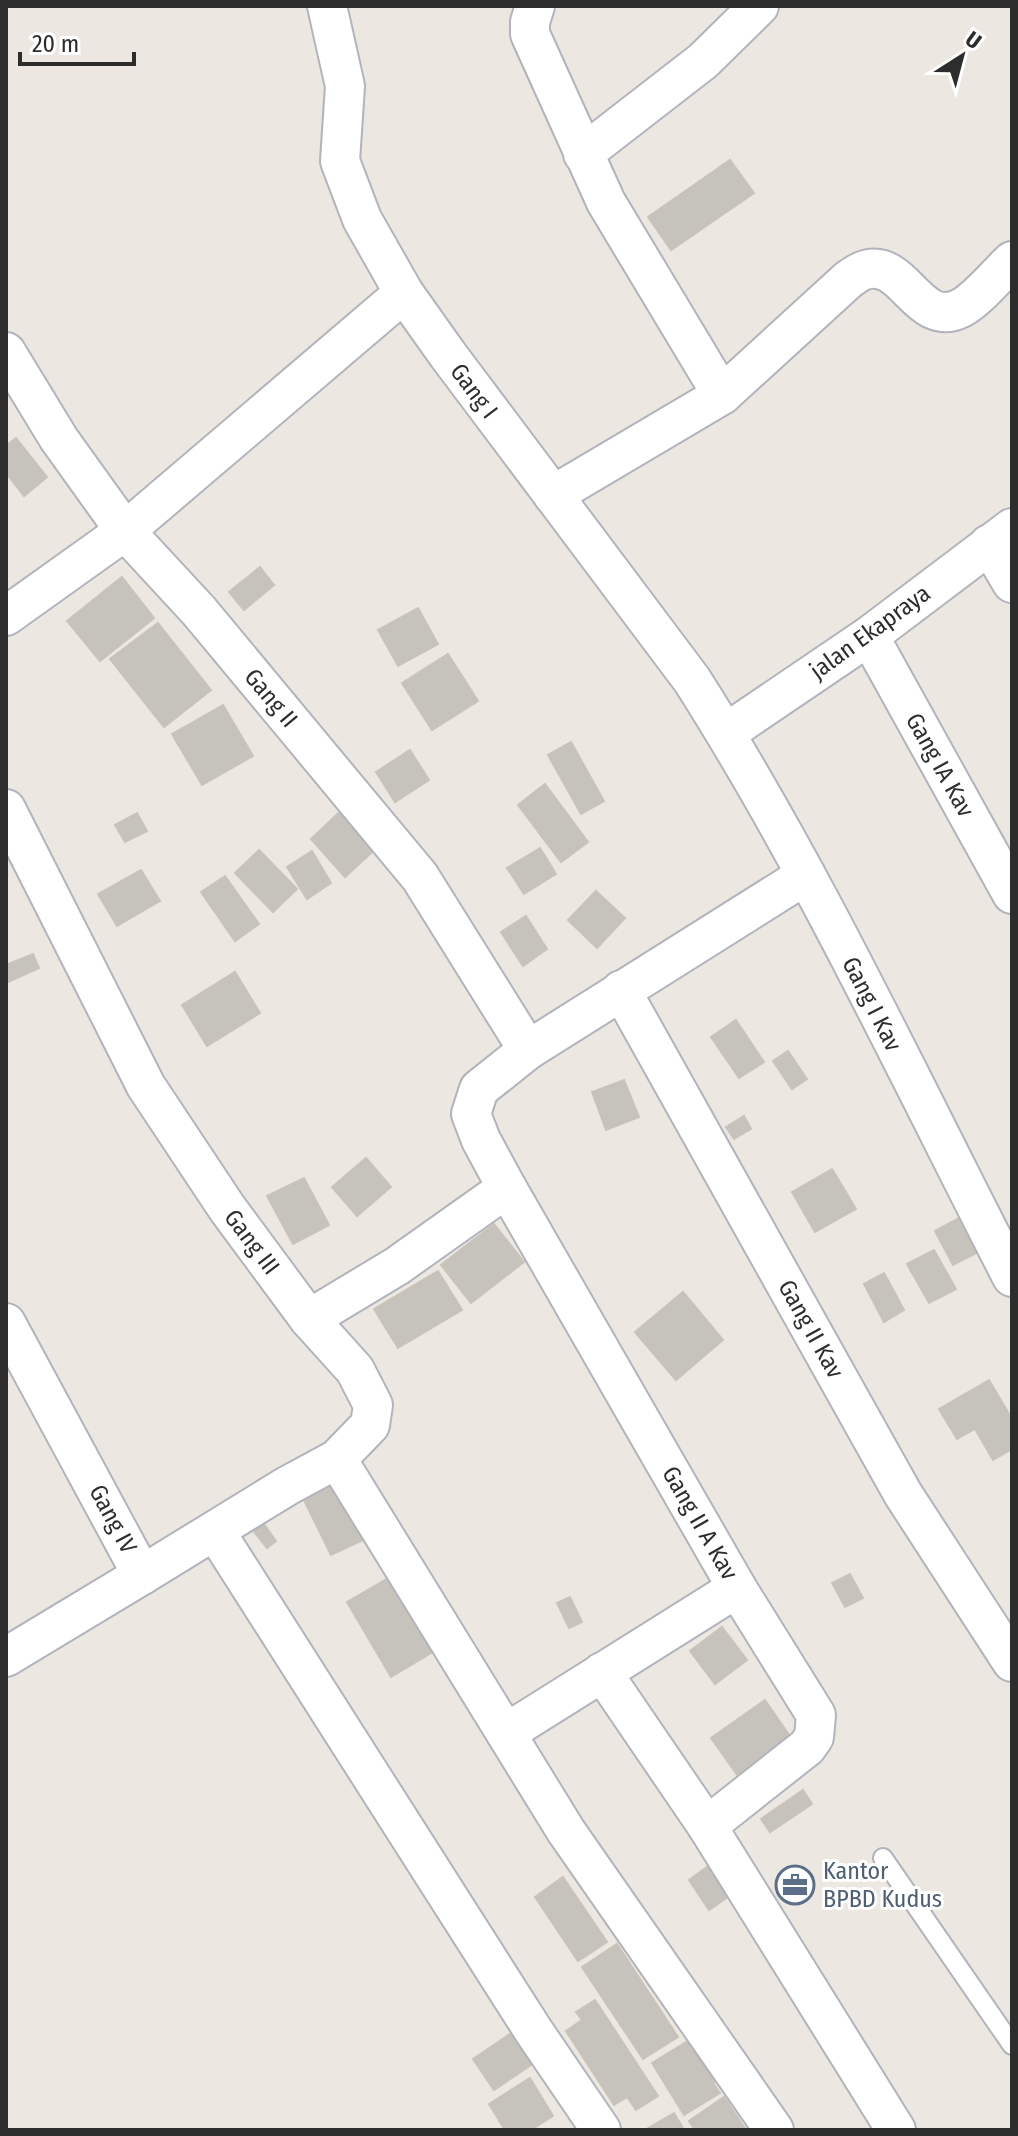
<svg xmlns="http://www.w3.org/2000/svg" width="1018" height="2136" font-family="'Fira Sans Condensed',sans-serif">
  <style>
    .building { fill: #c6c2bc; stroke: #c9c3ba; stroke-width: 2 }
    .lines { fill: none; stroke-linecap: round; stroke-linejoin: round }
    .service-casing { stroke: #b1b4bc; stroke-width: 22 }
    .minor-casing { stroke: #b1b4bc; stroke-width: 42 }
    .service { stroke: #fff; stroke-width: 18 }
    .minor { stroke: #fff; stroke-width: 38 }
    .labels { text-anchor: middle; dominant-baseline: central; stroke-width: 6; stroke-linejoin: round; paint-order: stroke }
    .street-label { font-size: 24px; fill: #2d2d2d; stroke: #fff }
    .service-label { font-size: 24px; fill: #4e5e75; stroke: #fff; text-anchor: start }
  </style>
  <rect width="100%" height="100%" fill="#ede7e1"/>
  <!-- building -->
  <g class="building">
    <polygon points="730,160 754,193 671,250 648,217"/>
    <polygon points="16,438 47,477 24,496 6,473 6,446"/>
    <polygon points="260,567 274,585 244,610 229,592"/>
    <polygon points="122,577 154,618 100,661 67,621"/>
    <polygon points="418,608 438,644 398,666 378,630"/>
    <polygon points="158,623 211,690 164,727 110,659"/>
    <polygon points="448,654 478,701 432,730 402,683"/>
    <polygon points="223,705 253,756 202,785 172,734"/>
    <polygon points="571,742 604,801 581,814 548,755"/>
    <polygon points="410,750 429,780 395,802 376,772"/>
    <polygon points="545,784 588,842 561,862 518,805"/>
    <polygon points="347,805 381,844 345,877 311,839"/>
    <polygon points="137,813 147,831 125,842 115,825"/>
    <polygon points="540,848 556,874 524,894 507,868"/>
    <polygon points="259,850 297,889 273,912 235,873"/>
    <polygon points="312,851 331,883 307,899 287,867"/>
    <polygon points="141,870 160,901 117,926 98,894"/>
    <polygon points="225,876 259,924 235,941 201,892"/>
    <polygon points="596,891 625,918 597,948 568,920"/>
    <polygon points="526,916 547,949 523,966 501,932"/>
    <polygon points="33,954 39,968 6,983 6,965"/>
    <polygon points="235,972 260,1013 207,1046 182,1005"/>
    <polygon points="736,1020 764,1062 739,1078 711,1037"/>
    <polygon points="788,1051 807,1079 792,1089 773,1061"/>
    <polygon points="624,1080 639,1117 606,1130 592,1092"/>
    <polygon points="744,1116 751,1129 734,1139 726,1127"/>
    <polygon points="366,1158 391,1187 357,1216 332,1187"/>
    <polygon points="832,1169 856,1209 815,1232 792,1192"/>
    <polygon points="304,1178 329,1225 293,1244 267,1196"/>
    <polygon points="959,1218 978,1252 953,1265 935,1231"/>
    <polygon points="494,1224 524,1262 471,1303 441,1265"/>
    <polygon points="934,1250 956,1289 929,1303 907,1264"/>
    <polygon points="438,1271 462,1310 398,1348 374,1309"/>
    <polygon points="884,1273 904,1310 884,1322 864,1284"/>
    <polygon points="683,1292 723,1340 676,1380 635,1332"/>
    <polygon points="989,1380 1012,1419 1012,1449 993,1460 975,1429 957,1439 939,1409"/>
    <polygon points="334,1478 365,1539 331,1555 301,1494"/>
    <polygon points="261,1520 276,1541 267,1548 251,1528"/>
    <polygon points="850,1574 863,1598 845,1607 832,1583"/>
    <polygon points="390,1577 433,1652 391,1677 347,1602"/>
    <polygon points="570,1597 582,1622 569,1628 557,1603"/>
    <polygon points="722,1627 747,1660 715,1684 690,1651"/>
    <polygon points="765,1700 794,1742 740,1779 711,1738"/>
    <polygon points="803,1790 812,1804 770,1832 761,1819"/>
    <polygon points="714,1862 735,1892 709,1910 689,1880"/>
    <polygon points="563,1877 607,1942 578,1961 535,1897"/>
    <polygon points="617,1944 678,2037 643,2059 582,1967"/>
    <polygon points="595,2000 658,2096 636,2110 627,2097 614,2105 566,2031 582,2020 576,2012"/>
    <polygon points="519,2028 540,2059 494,2090 473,2059"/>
    <polygon points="688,2041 698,2058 708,2052 723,2077 713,2083 720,2093 684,2115 652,2063"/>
    <polygon points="530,2078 553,2116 531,2130 505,2130 489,2104"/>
    <polygon points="724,2097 746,2130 695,2130 689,2121"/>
    <polygon points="674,2113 684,2130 645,2130"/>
  </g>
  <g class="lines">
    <!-- service casing -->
    <g class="service-casing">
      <polyline id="service" points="883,1858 1012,2045"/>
    </g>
    <!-- minor casing -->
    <g class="minor-casing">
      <g id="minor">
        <path d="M327 6 345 86 340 161 362 219 404 293 448 355 692 680C813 870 909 1077 1012 1277"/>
        <polyline points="535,6 530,22 530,34 606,202 722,395"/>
        <polyline points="583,154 703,61 759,6"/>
        <polyline points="6,352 59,439 125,531 199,611 420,877 528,1050"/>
        <path d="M553 495 722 395 849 279C854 276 860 271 865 270 905 258 918 330 961 308 978 299 998 274 1012 261"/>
        <polyline points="989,544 1012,583"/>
        <polyline points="6,616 125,531 404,293"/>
        <polyline points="869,636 1012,894"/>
        <polyline points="726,733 869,636 1012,528"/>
        <polyline points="6,809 146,1086 227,1208 309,1319 355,1370 373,1405 370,1425 337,1459 287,1486 142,1575"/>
        <polyline points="621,990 903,1494 1012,1662"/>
        <polyline points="309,1319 397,1266 507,1188"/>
        <polyline points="6,1323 142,1575 6,1657"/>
        <polyline points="337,1459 566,1831 774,2130"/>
        <polyline points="215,1531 533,2030 601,2130"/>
        <polyline points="602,1672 707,1826 896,2130"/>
        <polyline points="506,1733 737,1588"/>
        <polyline points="707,1826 807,1747 814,1737 816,1715 737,1588 507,1188 481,1140 471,1114 479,1089 528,1050 806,875"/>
      </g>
    </g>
    <!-- service -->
    <use href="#service" class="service"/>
    <!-- minor -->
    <use href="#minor" class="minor"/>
  </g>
  <!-- icons -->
  <defs>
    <g id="office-ring" transform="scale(2)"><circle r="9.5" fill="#fff" stroke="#5c6f8a" stroke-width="1.5"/><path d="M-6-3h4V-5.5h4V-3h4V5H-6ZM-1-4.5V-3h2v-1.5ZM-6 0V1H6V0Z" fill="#5c6f8a"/></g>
  </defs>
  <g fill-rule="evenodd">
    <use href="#office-ring" x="795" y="1885"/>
  </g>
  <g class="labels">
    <!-- street labels -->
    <g class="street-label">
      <text transform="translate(474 391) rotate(53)">Gang I</text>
      <text transform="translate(870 632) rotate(-36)">jalan Ekapraya</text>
      <text transform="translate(271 698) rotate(50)">Gang II</text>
      <text transform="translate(940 765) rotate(61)">Gang IA Kav</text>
      <text transform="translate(872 1004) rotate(63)">Gang I Kav</text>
      <text transform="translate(252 1242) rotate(53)">Gang III</text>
      <text transform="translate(811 1329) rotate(61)">Gang II Kav</text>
      <text transform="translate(113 1519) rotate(62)">Gang IV</text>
      <text transform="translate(700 1523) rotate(60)">Gang II A Kav</text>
    </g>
    <!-- service labels -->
    <g class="service-label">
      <text x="823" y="1871">Kantor<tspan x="823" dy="28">BPBD Kudus</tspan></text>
    </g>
  </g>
  <!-- border -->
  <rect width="1018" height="2136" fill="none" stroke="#2d2d2d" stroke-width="16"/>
  <!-- north arrow -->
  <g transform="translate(962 56) rotate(36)" stroke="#ffffff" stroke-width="6" paint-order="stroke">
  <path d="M0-6L14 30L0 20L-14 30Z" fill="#2d2d2d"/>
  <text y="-12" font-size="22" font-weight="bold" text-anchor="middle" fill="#2d2d2d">U</text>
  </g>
  <!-- scale -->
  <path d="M20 52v12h114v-12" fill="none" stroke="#2d2d2d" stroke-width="4"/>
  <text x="32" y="52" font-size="24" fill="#2d2d2d" stroke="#ffffff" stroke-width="6" paint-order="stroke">20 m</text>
</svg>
